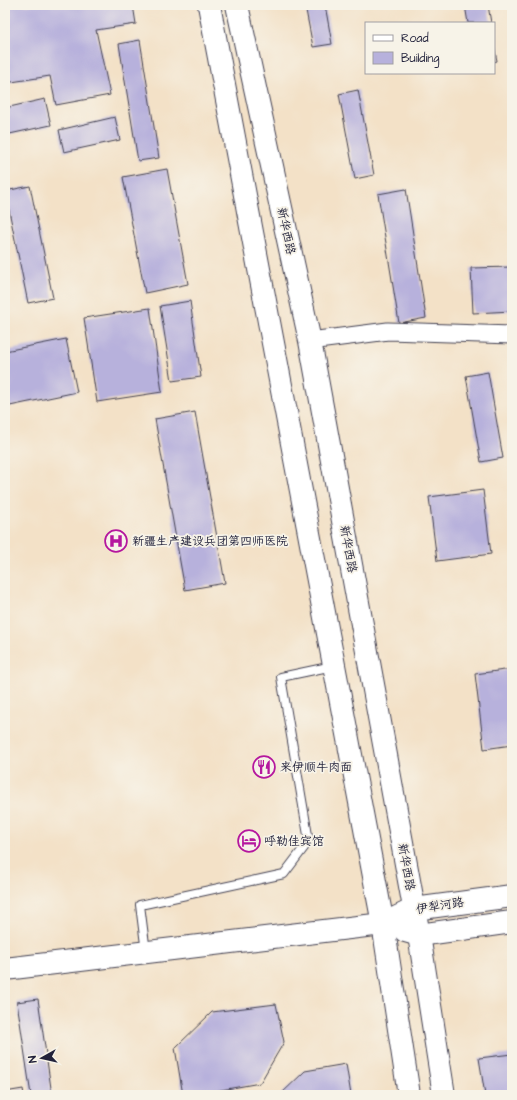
<svg xmlns="http://www.w3.org/2000/svg" width="517" height="1100" font-family="'Architects Daughter','LXGW WenKai TC',sans-serif">
  <style>
    .building { fill: #b7b1dc }
    .lines { fill: none; stroke-linecap: round; stroke-linejoin: round }
    .lane-casing { stroke: #413f50; stroke-width: 10 }
    .street-casing { stroke: #413f50; stroke-width: 19 }
    .secondary-casing { stroke: #413f50; stroke-width: 24 }
    .lane { stroke: #fff; stroke-width: 8 }
    .street { stroke: #fff; stroke-width: 17 }
    .secondary { stroke: #fff; stroke-width: 22 }
    .labels { text-anchor: middle; dominant-baseline: central; stroke-width: 3.5; stroke-linejoin: round; paint-order: stroke }
    .street-label { font-size: 12px; fill: #22223b; stroke: #f7f3e8 }
    .poi-label { font-size: 12px; fill: #22223b; stroke: #f7f3e8; text-anchor: start }
  </style>
  <rect width="100%" height="100%" fill="#f7f3e8"/>
  <filter id="ink" filterUnits="userSpaceOnUse"><feTurbulence type="fractalNoise" baseFrequency=".025" numOctaves="2"/><feDisplacementMap in="SourceGraphic" scale="8" xChannelSelector="R" yChannelSelector="G"/><feConvolveMatrix kernelMatrix="1 2 1 2 8 2 1 2 1" color-interpolation-filters="sRGB"/></filter>
  <filter id="wash" filterUnits="userSpaceOnUse"><feTurbulence type="fractalNoise" baseFrequency=".012" numOctaves="4" result="noise"/><feDisplacementMap in="SourceGraphic" scale="16" xChannelSelector="R" yChannelSelector="G"/><feGaussianBlur stdDeviation="0.9" result="paint"/><feColorMatrix in="noise" values="0 0 0 0 0 0 0 0 0 0 0 0 0 0 0 0 0 1.4 0 .05"/><feComposite in="paint" operator="in"/></filter>
  <g filter="url(#wash)">
    <rect width="100%" height="100%" fill="#f3e1c7"/>
    <g id="blocks">
      <!-- building -->
      <g class="building">
        <polygon points="5,5 133,5 136,24 96,30 110,95 56,105 50,76 5,83"/>
        <polygon points="305,5 325,5 332,44 313,47"/>
        <polygon points="465,5 488,5 491,23 468,23"/>
        <polygon points="140,40 159,158 138,161 119,44"/>
        <polygon points="494,46 497,61 494,62"/>
        <polygon points="358,90 374,175 355,179 339,94"/>
        <polygon points="45,99 51,125 5,135 5,108"/>
        <polygon points="115,117 120,140 64,152 59,130"/>
        <polygon points="167,169 188,284 145,293 123,177"/>
        <polygon points="30,186 53,298 28,303 5,191"/>
        <polygon points="406,189 426,318 399,323 378,194"/>
        <polygon points="512,267 512,311 473,313 471,268"/>
        <polygon points="190,301 201,377 172,381 160,306"/>
        <polygon points="150,308 162,392 97,402 84,318"/>
        <polygon points="66,339 77,392 5,407 5,351"/>
        <polygon points="488,372 503,458 481,462 466,376"/>
        <polygon points="195,412 225,583 185,590 155,419"/>
        <polygon points="483,490 491,554 437,561 429,497"/>
        <polygon points="512,669 512,745 484,749 475,674"/>
        <polygon points="38,999 52,1095 31,1095 17,1002"/>
        <polygon points="276,1004 284,1042 260,1083 193,1095 183,1095 175,1048 212,1012"/>
        <polygon points="512,1054 512,1095 485,1095 479,1058"/>
        <polygon points="346,1064 351,1095 280,1095 305,1071"/>
        <polygon points="23,1089 24,1095 5,1095 5,1092"/>
      </g>
    </g>
  </g>
  <g filter="url(#ink)">
    <use href="#blocks" fill-opacity="0" stroke="#413f50" stroke-width="1"/>
    <g class="lines">
      <!-- lane casing -->
      <g class="lane-casing">
        <polyline id="lane" points="146,952 140,905 284,874 309,841 281,677 333,666"/>
      </g>
      <!-- street casing -->
      <g class="street-casing">
        <polyline id="street" points="310,341 388,331 512,335"/>
      </g>
      <!-- secondary casing -->
      <g class="secondary-casing">
        <g id="secondary">
          <polyline points="209,5 383,924 409,1095"/>
          <polyline points="237,5 310,341 419,935 444,1095"/>
          <polyline points="405,931 419,935 512,922"/>
          <polyline points="5,969 383,924 414,909 512,896"/>
        </g>
      </g>
      <!-- lane -->
      <use href="#lane" class="lane"/>
      <!-- street -->
      <use href="#street" class="street"/>
      <!-- secondary -->
      <use href="#secondary" class="secondary"/>
    </g>
  </g>
  <!-- icons -->
  <defs>
    <g id="hospital-ring" transform="scale(1.15)"><circle r="9.5" fill="#f7f3e8" stroke="#b5179e" stroke-width="1.5"/><path d="M-5-5h3v3.5h4V-5h3V5h-3V1.5h-4V5h-3Z" fill="#b5179e"/></g>
    <g id="restaurant-ring" transform="scale(1.15)"><circle r="9.5" fill="#f7f3e8" stroke="#b5179e" stroke-width="1.5"/><path d="M-5-6h1v4h1v-4h1v4h1v-4h1v5L-1.5 .5V6h-2V.5L-5-1ZM5-6V6H3V1.5H1.5Q1.5-4 5-6Z" fill="#b5179e"/></g>
    <g id="hotel-ring" transform="scale(1.15)"><circle r="9.5" fill="#f7f3e8" stroke="#b5179e" stroke-width="1.5"/><path d="M-6-4.5h1.5V1H6V5H4.5V3h-9V5H-6ZM-4 0a1.8 1.8 0 1 1 3.6 0ZM.5 0V-2.5h3Q6-2.5 6 0Z" fill="#b5179e"/></g>
  </defs>
  <g fill-rule="evenodd">
    <use href="#hospital-ring" x="116" y="541"/>
    <use href="#restaurant-ring" x="264" y="767"/>
    <use href="#hotel-ring" x="249" y="841"/>
  </g>
  <g class="labels">
    <!-- street labels -->
    <g class="street-label">
      <text transform="translate(286 231) rotate(78)">新华西路</text>
      <text transform="translate(348 549) rotate(80)">新华西路</text>
      <text transform="translate(406 867) rotate(80)">新华西路</text>
      <text transform="translate(440 906) rotate(-9)">伊犁河路</text>
    </g>
    <!-- poi labels -->
    <g class="poi-label">
      <text x="132" y="541">新疆生产建设兵团第四师医院</text>
      <text x="280" y="767">来伊顺牛肉面</text>
      <text x="264" y="841">呼勒佳宾馆</text>
    </g>
  </g>
  <!-- margin -->
  <rect width="517" height="1100" fill="none" stroke="#f7f3e8" stroke-width="20"/>
  <!-- legend -->
  <rect x="365" y="22" width="130" height="52" fill="#f7f3e8" stroke="#a29fa3"/>
  <rect x="373" y="35" width="20" height="6" fill="#ffffff" stroke="#a29fa3"/>
  <text x="401" y="42" font-size="12" fill="#22223b">Road</text>
  <rect x="373" y="52" width="20" height="12" fill="#b7b1dc" stroke="#a29fa3"/>
  <text x="401" y="62" font-size="12" fill="#22223b">Building</text>
  <!-- north arrow -->
  <g transform="translate(42 1058) rotate(262)" stroke="#f7f3e8" stroke-width="3" paint-order="stroke">
  <path d="M0-3L7 15L0 10L-7 15Z" fill="#22223b"/>
  <text y="-6" font-size="11" font-weight="bold" text-anchor="middle" fill="#22223b">N</text>
  </g>
</svg>
